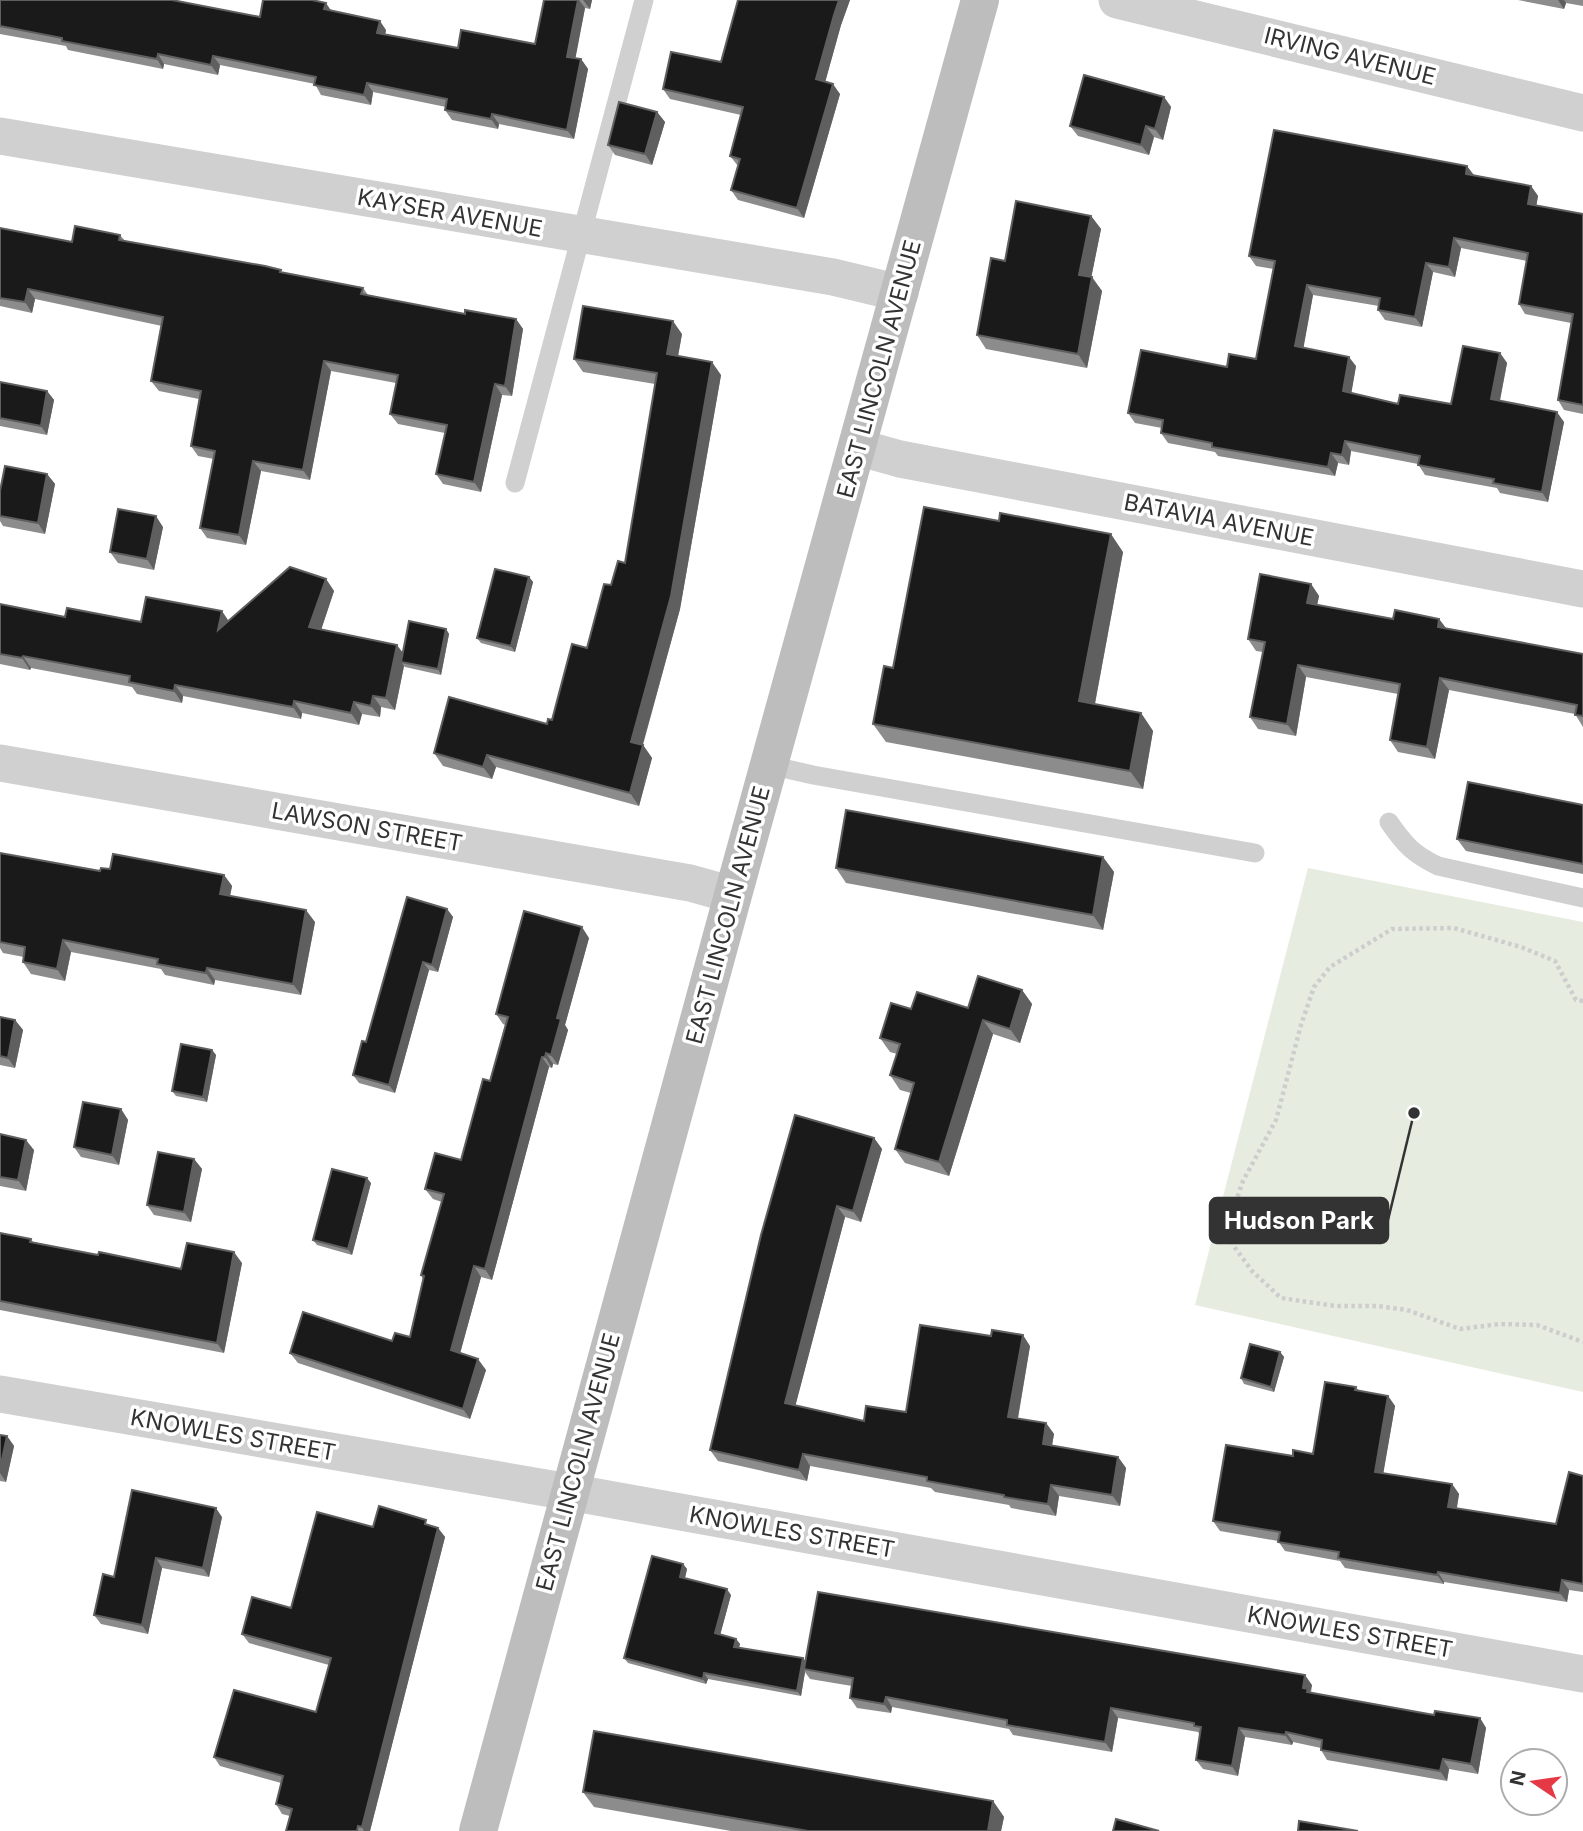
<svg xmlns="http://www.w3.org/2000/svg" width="1583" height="1831" font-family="Inter,sans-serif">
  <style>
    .green { fill: #e6ecdf }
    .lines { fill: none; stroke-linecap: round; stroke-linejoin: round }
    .path { stroke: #cdcdcd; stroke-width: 4.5; stroke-dasharray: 3.5 3.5; stroke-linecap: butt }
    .lane { stroke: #d0d0d0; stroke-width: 19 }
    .street { stroke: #d0d0d0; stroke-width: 37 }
    .secondary { stroke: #bdbdbd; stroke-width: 38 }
    .wall { fill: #8c8c8c }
    .shaded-wall { fill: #5f5f5f }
    .building { fill: #1a1a1a; stroke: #5f5f5f; stroke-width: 2 }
    .labels { text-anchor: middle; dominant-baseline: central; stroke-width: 7; stroke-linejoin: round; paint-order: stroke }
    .street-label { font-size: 23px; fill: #333; stroke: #fff }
    .leader { fill: none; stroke: #333; stroke-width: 2.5 }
    .callout-dot { fill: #333; stroke: #fff; stroke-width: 2.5 }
    .callout { fill: #333; stroke: #333; stroke-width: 2.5 }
    .callout-label { font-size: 24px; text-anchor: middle; font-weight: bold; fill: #fff }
  </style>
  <rect width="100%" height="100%" fill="#fff"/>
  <!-- green -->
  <polygon class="green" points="1308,868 1583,922 1583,1392 1195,1305"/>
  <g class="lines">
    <!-- path -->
    <polyline class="path" points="1583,1001 1576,1000 1555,961 1521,947 1454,928 1392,929 1330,967 1314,987 1301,1025 1276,1120 1243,1181 1230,1218 1233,1245 1252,1271 1281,1298 1336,1306 1377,1306 1407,1310 1460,1329 1500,1324 1537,1325 1583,1342"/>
    <!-- lane -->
    <g class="lane">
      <polyline points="515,483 644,0"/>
      <polyline points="769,765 813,775 1255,853"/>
      <path d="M1389 822C1405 845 1413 854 1438 866L1583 898"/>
    </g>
    <!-- street -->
    <g class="street">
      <polyline points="1117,0 1583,113"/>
      <polyline points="0,136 833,277 900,293"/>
      <polyline points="857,447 900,459 1583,589"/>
      <polyline points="0,763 690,883 733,895"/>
      <polyline points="0,1394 569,1492 1583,1674"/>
    </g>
    <!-- secondary -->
    <polyline class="secondary" points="478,1831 733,895 980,0"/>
  </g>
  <!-- wall -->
  <g class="wall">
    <polygon points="0,0 177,1 260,17 331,11 386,30 385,34 458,48 535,44 544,0 592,0 590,9 585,8 575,58 581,59 588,69 574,139 499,124 498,129 452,120 445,110 446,107 373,92 371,105 321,95 315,84 220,65 218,75 164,64 163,69 68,50 66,46 0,34"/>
    <polygon points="738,0 850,0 841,25 825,82 840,94 804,218 738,200 731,190 738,166 730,156 741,115 670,99 663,89 721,62"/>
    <polygon points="1518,0 1583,0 1583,6 1566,3 1564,9"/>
    <polygon points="1164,97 1171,107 1163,140 1154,137 1149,155 1078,136 1070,126"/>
    <polygon points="657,112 665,122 652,165 615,155 608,145"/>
    <polygon points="1467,166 1474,175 1531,186 1538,196 1536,205 1583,214 1583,414 1564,410 1558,400 1571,323 1525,314 1519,304 1527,261 1461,248 1455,277 1433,272 1422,327 1385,320 1378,310 1379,306 1313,295 1303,348 1356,366 1351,393 1398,404 1451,404 1500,353 1507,363 1500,401 1564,422 1548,502 1500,493 1497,488 1425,475 1418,464 1351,451 1349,465 1338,463 1335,476 1218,456 1215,452 1168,443 1161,433 1162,428 1135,423 1128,413 1227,367 1256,359 1274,269 1256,266 1249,256"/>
    <polygon points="1091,216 1101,229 1091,277 1102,291 1087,368 986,349 977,335 1005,261"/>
    <polygon points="0,228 72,242 120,235 125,241 363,288 368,295 465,314 516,319 523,329 512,396 502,395 481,492 443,484 436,474 445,433 398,424 390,414 396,383 331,371 310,480 261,471 246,545 207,538 200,528 214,459 198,456 191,446 199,399 159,391 151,381 162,326 35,299 32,313 0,306"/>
    <polygon points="682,334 678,356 721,375 680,609 643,745 652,758 639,806 496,767 492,779 443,766 434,753 547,724 552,720 587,648 611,585 625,563 655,384 583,372 574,359"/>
    <polygon points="0,382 47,391 54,400 47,435 0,426"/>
    <polygon points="47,474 55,484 45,534 3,526 0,521 0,491"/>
    <polygon points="163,527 154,570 118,563 110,552"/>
    <polygon points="1123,552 1095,704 1141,713 1153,731 1143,789 886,742 873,724 893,668"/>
    <polygon points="529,577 533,582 515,652 481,643 477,638"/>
    <polygon points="326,579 334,591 321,630 403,653 446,629 449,634 441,675 405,667 404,666 395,710 381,707 380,717 362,714 359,725 302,713 301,719 183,696 182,703 137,694 132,687 31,668 30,670 0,664 0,604 65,617 141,622 228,621"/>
    <polygon points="1311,584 1319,596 1317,605 1393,619 1439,619 1446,628 1583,654 1583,727 1575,714 1449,690 1435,759 1398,752 1390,740 1398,694 1306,677 1296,736 1258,729 1250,717 1263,652 1256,651 1248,639"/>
    <polygon points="1583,805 1583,874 1466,851 1457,839"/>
    <polygon points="0,853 100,871 110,869 224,875 232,886 230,896 315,922 301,995 215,980 214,985 165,975 161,969 71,952 65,981 31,974 23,962 24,957 3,953 0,948"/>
    <polygon points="1103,857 1114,872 1103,930 846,883 836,868"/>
    <polygon points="447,909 453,917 438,972 429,970 395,1093 359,1083 353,1075 366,1042"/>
    <polygon points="589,938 565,1025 568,1030 558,1065 553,1064 552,1068 549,1067 492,1280 481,1277 460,1353 486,1370 470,1419 298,1363 290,1353 392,1341 410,1337 423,1279 421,1275 442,1202 433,1199 425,1189 461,1160 490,1081 505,1025 503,1024 496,1014"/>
    <polygon points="1022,990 1032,1004 1020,1043 993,1034 949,1176 905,1163 895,1149 911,1093 900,1090 890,1075 897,1054 890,1052 880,1038"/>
    <polygon points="0,1017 15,1020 23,1030 15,1068 0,1065"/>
    <polygon points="212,1050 216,1055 207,1102 176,1096 172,1091"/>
    <polygon points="121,1109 128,1120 119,1165 81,1157 74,1147"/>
    <polygon points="0,1134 34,1150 26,1191 0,1186"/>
    <polygon points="874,1138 882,1149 861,1222 845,1217 795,1406 864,1421 906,1412 1030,1346 1018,1419 1046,1423 1054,1434 1052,1446 1118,1457 1126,1468 1120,1506 1059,1496 1056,1516 1011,1508 1009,1505 935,1492 931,1488 810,1466 807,1481 718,1461 710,1450 761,1235"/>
    <polygon points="194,1159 202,1169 191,1222 154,1215 147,1205"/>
    <polygon points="371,1183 352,1255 317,1245 313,1240"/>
    <polygon points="0,1233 31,1239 33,1242 98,1255 181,1269 242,1263 224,1353 0,1310"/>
    <polygon points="1280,1352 1284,1357 1274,1392 1244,1384 1241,1378"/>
    <polygon points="1356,1387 1359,1391 1388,1396 1395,1406 1383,1473 1452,1484 1459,1494 1457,1508 1556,1524 1583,1476 1583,1592 1569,1590 1567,1602 1444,1582 1444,1584 1345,1568 1340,1561 1285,1551 1278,1541 1220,1531 1213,1521 1293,1456 1313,1454"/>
    <polygon points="0,1435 7,1436 14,1446 6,1482 0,1481"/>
    <polygon points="222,1517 209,1577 162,1568 148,1634 101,1624 94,1615 114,1577"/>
    <polygon points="430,1525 438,1528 445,1537 370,1831 286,1831 290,1816 282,1814 276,1804 281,1783 220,1766 214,1757 316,1712 329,1665 249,1643 242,1634 291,1608 373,1527"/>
    <polygon points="683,1564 687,1569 685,1578 731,1595 720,1635 736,1639 740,1644 739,1647 805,1661 1312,1685 1311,1693 1434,1715 1480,1718 1486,1728 1478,1774 1449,1769 1447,1781 1327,1760 1321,1750 1321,1748 1293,1742 1292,1745 1245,1737 1238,1776 1203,1769 1196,1760 1200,1735 1198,1732 1118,1718 1112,1752 1013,1735 1009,1729 892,1707 891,1713 857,1708 850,1698 852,1686 810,1679 805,1672 801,1696 708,1679 706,1684 628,1663 624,1658"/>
    <polygon points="583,1792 993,1801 1004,1817 1001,1831 731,1831 594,1807"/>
  </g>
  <!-- shaded-wall -->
  <g class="shaded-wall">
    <polygon points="578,0 579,0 585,8 574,66 567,57"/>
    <polygon points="583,0 592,0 590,9"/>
    <polygon points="839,0 850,0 841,25 823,90 816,79 834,15"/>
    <polygon points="1558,0 1564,0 1566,3 1564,9"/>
    <polygon points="326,3 332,12 324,9"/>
    <polygon points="380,21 386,30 384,42 377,33"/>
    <polygon points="158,54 164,64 163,69 157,59"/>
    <polygon points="213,56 220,65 218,75 211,65"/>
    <polygon points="581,59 588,69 574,139 567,130"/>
    <polygon points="367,83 373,92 371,105 364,95"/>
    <polygon points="833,84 840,94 804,218 797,208"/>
    <polygon points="1164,97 1171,107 1163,140 1155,129"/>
    <polygon points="657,112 665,122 652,165 645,154"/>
    <polygon points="492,114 499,124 498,129 491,119"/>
    <polygon points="1146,126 1154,137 1149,155 1141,145"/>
    <polygon points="1467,166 1474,176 1466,174"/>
    <polygon points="1531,186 1538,196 1535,214 1528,204"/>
    <polygon points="1091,216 1101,229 1089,289 1079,275"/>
    <polygon points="1454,238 1461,248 1455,277 1449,267"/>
    <polygon points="1426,263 1433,272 1422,327 1415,317"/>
    <polygon points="1092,277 1102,291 1087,368 1078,354"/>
    <polygon points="1307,285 1313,295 1302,356 1295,346"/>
    <polygon points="28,289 35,299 32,313 25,302"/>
    <polygon points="516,319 523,329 512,396 505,386"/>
    <polygon points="673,321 682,334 676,367 667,354"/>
    <polygon points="1500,353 1507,363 1498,409 1491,399"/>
    <polygon points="1349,357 1356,366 1350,401 1343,391"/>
    <polygon points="324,361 331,371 310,480 303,470"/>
    <polygon points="712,362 721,375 680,609 640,754 631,742"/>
    <polygon points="495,384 502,395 481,492 474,482"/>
    <polygon points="47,391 54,400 47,435 41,426"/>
    <polygon points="1557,412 1564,422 1548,502 1542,492"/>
    <polygon points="1345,441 1351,451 1349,465 1342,455"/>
    <polygon points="1331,453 1338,463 1335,476 1328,467"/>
    <polygon points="253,461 261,471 246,545 239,535"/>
    <polygon points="47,474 55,484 45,534 38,523"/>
    <polygon points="156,516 163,527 154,570 147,559"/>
    <polygon points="1111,534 1123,552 1092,719 1079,701"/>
    <polygon points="529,577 533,582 515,652 511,646"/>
    <polygon points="326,579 334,591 318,639 309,627"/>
    <polygon points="1311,584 1319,596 1315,615 1307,603"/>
    <polygon points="222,611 230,623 218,630"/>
    <polygon points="1439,619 1448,631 1438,627"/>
    <polygon points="446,629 449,634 441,675 438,669"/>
    <polygon points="397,645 406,657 401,662 404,666 395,710 386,698"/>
    <polygon points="23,656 31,668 30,670 22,658"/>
    <polygon points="1298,665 1306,677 1296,736 1287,724"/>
    <polygon points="1440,678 1449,690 1435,759 1427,747"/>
    <polygon points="175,685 183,696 182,703 174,691"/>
    <polygon points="373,696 381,707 380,717 371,706"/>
    <polygon points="294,701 302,713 301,719 293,707"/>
    <polygon points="354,702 362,714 359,725 351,713"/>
    <polygon points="1141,713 1153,731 1143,789 1130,771"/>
    <polygon points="643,745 652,758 639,806 630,793"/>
    <polygon points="487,755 496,767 492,779 483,767"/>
    <polygon points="1103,857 1114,872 1103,930 1093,915"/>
    <polygon points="224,875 232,886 228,905 220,894"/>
    <polygon points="447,909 453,917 438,972 432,965"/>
    <polygon points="306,910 315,922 301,995 293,984"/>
    <polygon points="582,927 589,938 565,1025 568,1030 558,1065 551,1055 557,1018"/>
    <polygon points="63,940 71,952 65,981 57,969"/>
    <polygon points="423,962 429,970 395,1093 389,1085"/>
    <polygon points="207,968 215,980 214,985 206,973"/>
    <polygon points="1022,990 1032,1004 1020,1043 1010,1029"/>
    <polygon points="15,1020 23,1030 15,1068 8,1058"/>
    <polygon points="983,1020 993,1034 949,1176 939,1162"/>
    <polygon points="212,1050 216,1055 207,1102 203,1097"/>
    <polygon points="546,1053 553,1064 552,1068 545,1057"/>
    <polygon points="542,1057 549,1067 492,1280 485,1269"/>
    <polygon points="121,1109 128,1120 119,1165 112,1155"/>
    <polygon points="874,1138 882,1149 861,1222 853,1211"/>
    <polygon points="26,1140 34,1150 26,1191 18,1180"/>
    <polygon points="194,1159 202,1169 191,1222 184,1212"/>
    <polygon points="367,1178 371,1183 352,1255 348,1249"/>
    <polygon points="837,1206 845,1217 793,1415 785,1403"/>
    <polygon points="234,1252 242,1263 224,1353 217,1343"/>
    <polygon points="474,1266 481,1277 458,1361 451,1350"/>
    <polygon points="1023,1335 1030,1346 1016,1428 1008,1417"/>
    <polygon points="1280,1352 1284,1357 1274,1392 1271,1387"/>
    <polygon points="478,1359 486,1370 470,1419 463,1409"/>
    <polygon points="1388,1396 1395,1406 1382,1481 1375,1472"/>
    <polygon points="1046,1423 1054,1434 1050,1455 1043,1444"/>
    <polygon points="7,1436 14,1446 6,1482 0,1473 0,1469"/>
    <polygon points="803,1454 810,1466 807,1481 799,1470"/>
    <polygon points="1118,1457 1126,1468 1120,1506 1112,1495"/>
    <polygon points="1452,1484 1459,1494 1455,1517 1448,1507"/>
    <polygon points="1051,1485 1059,1496 1056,1516 1048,1504"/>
    <polygon points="216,1508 222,1517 209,1577 203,1568"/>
    <polygon points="438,1528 445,1537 370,1831 364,1831 362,1827"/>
    <polygon points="156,1558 162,1568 148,1634 142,1625"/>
    <polygon points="683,1564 687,1569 684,1582 680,1577"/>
    <polygon points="1438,1572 1444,1582 1444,1584 1437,1575"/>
    <polygon points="1562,1580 1569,1590 1567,1602 1560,1593"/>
    <polygon points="727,1589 731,1595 719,1639 715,1633"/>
    <polygon points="736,1639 740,1644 738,1652 734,1647"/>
    <polygon points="803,1658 807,1663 804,1669 805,1672 801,1696 797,1691"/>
    <polygon points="704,1673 708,1679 706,1684 703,1679"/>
    <polygon points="1305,1675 1312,1685 1310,1692 1314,1698 1303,1688"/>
    <polygon points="886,1697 892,1707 891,1713 884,1704"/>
    <polygon points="1111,1708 1118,1718 1112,1752 1105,1742"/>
    <polygon points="1480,1718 1486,1728 1478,1774 1471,1764"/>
    <polygon points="1239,1728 1245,1737 1238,1776 1232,1766"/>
    <polygon points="1286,1732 1293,1742 1292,1745 1285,1735"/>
    <polygon points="1443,1759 1449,1769 1447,1781 1440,1771"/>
    <polygon points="993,1801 1004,1817 1001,1831 988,1831"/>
  </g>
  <!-- building -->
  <g class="building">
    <polygon points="0,0 172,0 260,17 263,0 312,0 326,3 324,9 380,21 377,33 458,48 461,30 535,44 544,0 578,0 567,57 581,59 567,130 492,114 491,119 445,110 447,99 367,83 364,95 314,85 316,77 213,56 211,65 158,54 157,59 62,41 62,38 0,26"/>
    <polygon points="738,0 839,0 834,15 816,79 833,84 797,208 731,190 740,159 730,156 743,107 663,89 671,52 721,62"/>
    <polygon points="1084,75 1164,97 1155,129 1146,126 1141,145 1070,126"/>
    <polygon points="619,102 657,112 645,154 608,145"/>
    <polygon points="1274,130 1467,166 1466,174 1531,186 1528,204 1583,214 1583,405 1558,400 1573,314 1519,304 1528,253 1454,238 1449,267 1426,263 1415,317 1378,310 1380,298 1307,285 1295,346 1349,357 1343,391 1398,404 1400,395 1451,404 1463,346 1500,353 1491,399 1557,412 1542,492 1493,483 1494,479 1418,465 1420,456 1345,441 1342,455 1331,453 1328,467 1212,447 1212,443 1161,433 1163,420 1128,413 1141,350 1227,367 1229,354 1256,359 1275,261 1249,256"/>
    <polygon points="1016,201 1091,216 1079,275 1092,277 1078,354 977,335 991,258 1005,261"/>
    <polygon points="75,226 120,235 119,240 265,266 281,270 280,272 363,288 361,294 465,314 465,310 516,319 505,386 495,384 474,482 436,474 447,425 390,414 398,375 324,361 303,470 253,461 239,535 200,528 215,451 191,446 201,391 151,381 163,317 28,289 25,302 0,298 0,228 72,242"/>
    <polygon points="583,306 673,321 667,354 712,362 671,596 631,742 643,745 630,793 487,755 483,767 434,753 449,697 547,724 548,719 552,720 572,644 587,648 604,584 611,585 618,561 625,563 657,373 574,359"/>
    <polygon points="0,382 47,391 41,426 0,418"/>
    <polygon points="5,466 47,474 38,523 0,516 0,491"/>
    <polygon points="924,507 999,521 1000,513 1111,534 1079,701 1141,713 1130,771 873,724 884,666 893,668"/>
    <polygon points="118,509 156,516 147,559 110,552"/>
    <polygon points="290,567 326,579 309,627 397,645 386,698 373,696 371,706 354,702 351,713 294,701 293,707 175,685 174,691 129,682 130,676 23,656 22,658 0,654 0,604 65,617 67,608 141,622 146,597 222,611 218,630"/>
    <polygon points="495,569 529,577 511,646 477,638"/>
    <polygon points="1260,574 1311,584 1307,603 1393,619 1395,610 1439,619 1438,627 1583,654 1583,716 1575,715 1577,705 1440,678 1427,747 1390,740 1400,684 1298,665 1287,724 1250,717 1265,642 1248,639"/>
    <polygon points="409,621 446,629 438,669 401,662"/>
    <polygon points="1468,782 1583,805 1583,864 1457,839"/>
    <polygon points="846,810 1103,857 1093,915 836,868"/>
    <polygon points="0,853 100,871 101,868 110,869 113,854 224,875 220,894 306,910 293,984 207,968 206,973 157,964 158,959 63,940 57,969 23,962 25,947 0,942"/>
    <polygon points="407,897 447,909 432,965 423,962 389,1085 353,1075 362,1041 366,1042"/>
    <polygon points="524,911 582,927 557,1018 561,1019 551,1055 546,1053 545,1057 542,1057 485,1269 474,1266 451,1350 478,1359 463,1409 290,1353 303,1312 392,1341 395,1333 410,1337 424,1276 421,1275 444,1194 425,1189 435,1153 461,1160 483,1079 490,1081 508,1017 496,1014"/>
    <polygon points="978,976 1022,990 1010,1029 983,1020 939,1162 895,1149 914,1083 890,1075 900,1044 880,1038 891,1003 911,1009 917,992 968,1008"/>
    <polygon points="0,1017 15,1020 8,1058 0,1056"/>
    <polygon points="181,1044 212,1050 203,1097 172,1091"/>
    <polygon points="83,1102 121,1109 112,1155 74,1147"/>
    <polygon points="795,1115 874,1138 853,1211 837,1206 785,1403 864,1421 866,1406 906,1412 920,1325 991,1336 992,1330 1023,1335 1008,1417 1046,1423 1043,1444 1118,1457 1112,1495 1051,1485 1048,1504 1004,1497 1004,1495 927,1481 927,1477 803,1454 799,1470 710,1450 761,1235"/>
    <polygon points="0,1134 26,1140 18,1180 0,1177"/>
    <polygon points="158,1152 194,1159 184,1212 147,1205"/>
    <polygon points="332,1169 367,1178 348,1249 313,1240"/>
    <polygon points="0,1233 31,1239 30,1242 98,1255 99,1252 181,1269 187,1243 234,1252 217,1343 0,1301"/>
    <polygon points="1250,1344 1280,1352 1271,1387 1241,1378"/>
    <polygon points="1325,1382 1356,1387 1355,1390 1388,1396 1375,1472 1452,1484 1448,1507 1556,1524 1569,1472 1583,1476 1583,1584 1562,1580 1560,1593 1438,1572 1437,1575 1338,1558 1339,1552 1278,1542 1280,1532 1213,1521 1226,1445 1293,1456 1293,1450 1313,1454"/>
    <polygon points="0,1435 7,1436 0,1469"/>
    <polygon points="132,1490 216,1508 203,1568 156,1558 142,1625 94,1615 103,1574 114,1577"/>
    <polygon points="379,1506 426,1520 425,1524 438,1528 362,1827 358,1826 357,1831 286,1831 292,1809 276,1804 283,1776 214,1757 234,1690 316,1712 331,1658 242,1634 252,1597 291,1608 317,1512 373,1527"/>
    <polygon points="652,1556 683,1564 680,1577 727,1589 715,1633 736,1639 734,1647 803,1658 797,1691 704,1673 703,1679 624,1658"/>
    <polygon points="818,1592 1305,1675 1303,1688 1308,1689 1307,1692 1434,1715 1435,1711 1480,1718 1471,1764 1443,1759 1440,1771 1321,1750 1322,1740 1286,1732 1285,1735 1239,1728 1232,1766 1196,1760 1201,1727 1194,1726 1194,1723 1111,1708 1105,1742 1007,1725 1007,1720 886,1697 884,1704 850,1698 853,1678 804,1669"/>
    <polygon points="594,1731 993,1801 988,1831 808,1831 583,1792"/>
    <polygon points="1116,1819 1159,1831 1113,1831"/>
    <polygon points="1299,1821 1358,1831 1298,1831"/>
  </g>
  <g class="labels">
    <!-- street labels -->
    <g class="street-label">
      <text transform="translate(1350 56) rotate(14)">IRVING AVENUE</text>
      <text transform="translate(450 213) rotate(10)">KAYSER AVENUE</text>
      <text transform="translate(879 369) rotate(-75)">EAST LINCOLN AVENUE</text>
      <text transform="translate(1219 520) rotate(11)">BATAVIA AVENUE</text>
      <text transform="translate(367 827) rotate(10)">LAWSON STREET</text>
      <text transform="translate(728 915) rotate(-75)">EAST LINCOLN AVENUE</text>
      <text transform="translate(233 1435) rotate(10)">KNOWLES STREET</text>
      <text transform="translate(578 1462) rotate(-75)">EAST LINCOLN AVENUE</text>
      <text transform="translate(792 1532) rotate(10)">KNOWLES STREET</text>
      <text transform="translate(1350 1632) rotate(10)">KNOWLES STREET</text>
    </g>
  </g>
  <!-- callouts -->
  <path class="leader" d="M1414 1113L1388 1220"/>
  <circle class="callout-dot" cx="1414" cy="1113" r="7"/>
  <rect class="callout" x="1210" y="1198" width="178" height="45" rx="7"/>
  <g class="callout-label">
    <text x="1299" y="1229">Hudson Park</text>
  </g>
  <!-- north arrow -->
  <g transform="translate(1534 1782) rotate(283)"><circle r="33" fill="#ffffff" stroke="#adadad" stroke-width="2"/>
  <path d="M0-5L12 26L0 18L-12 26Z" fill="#e63946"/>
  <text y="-10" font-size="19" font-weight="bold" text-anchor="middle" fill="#333333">N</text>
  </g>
</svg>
